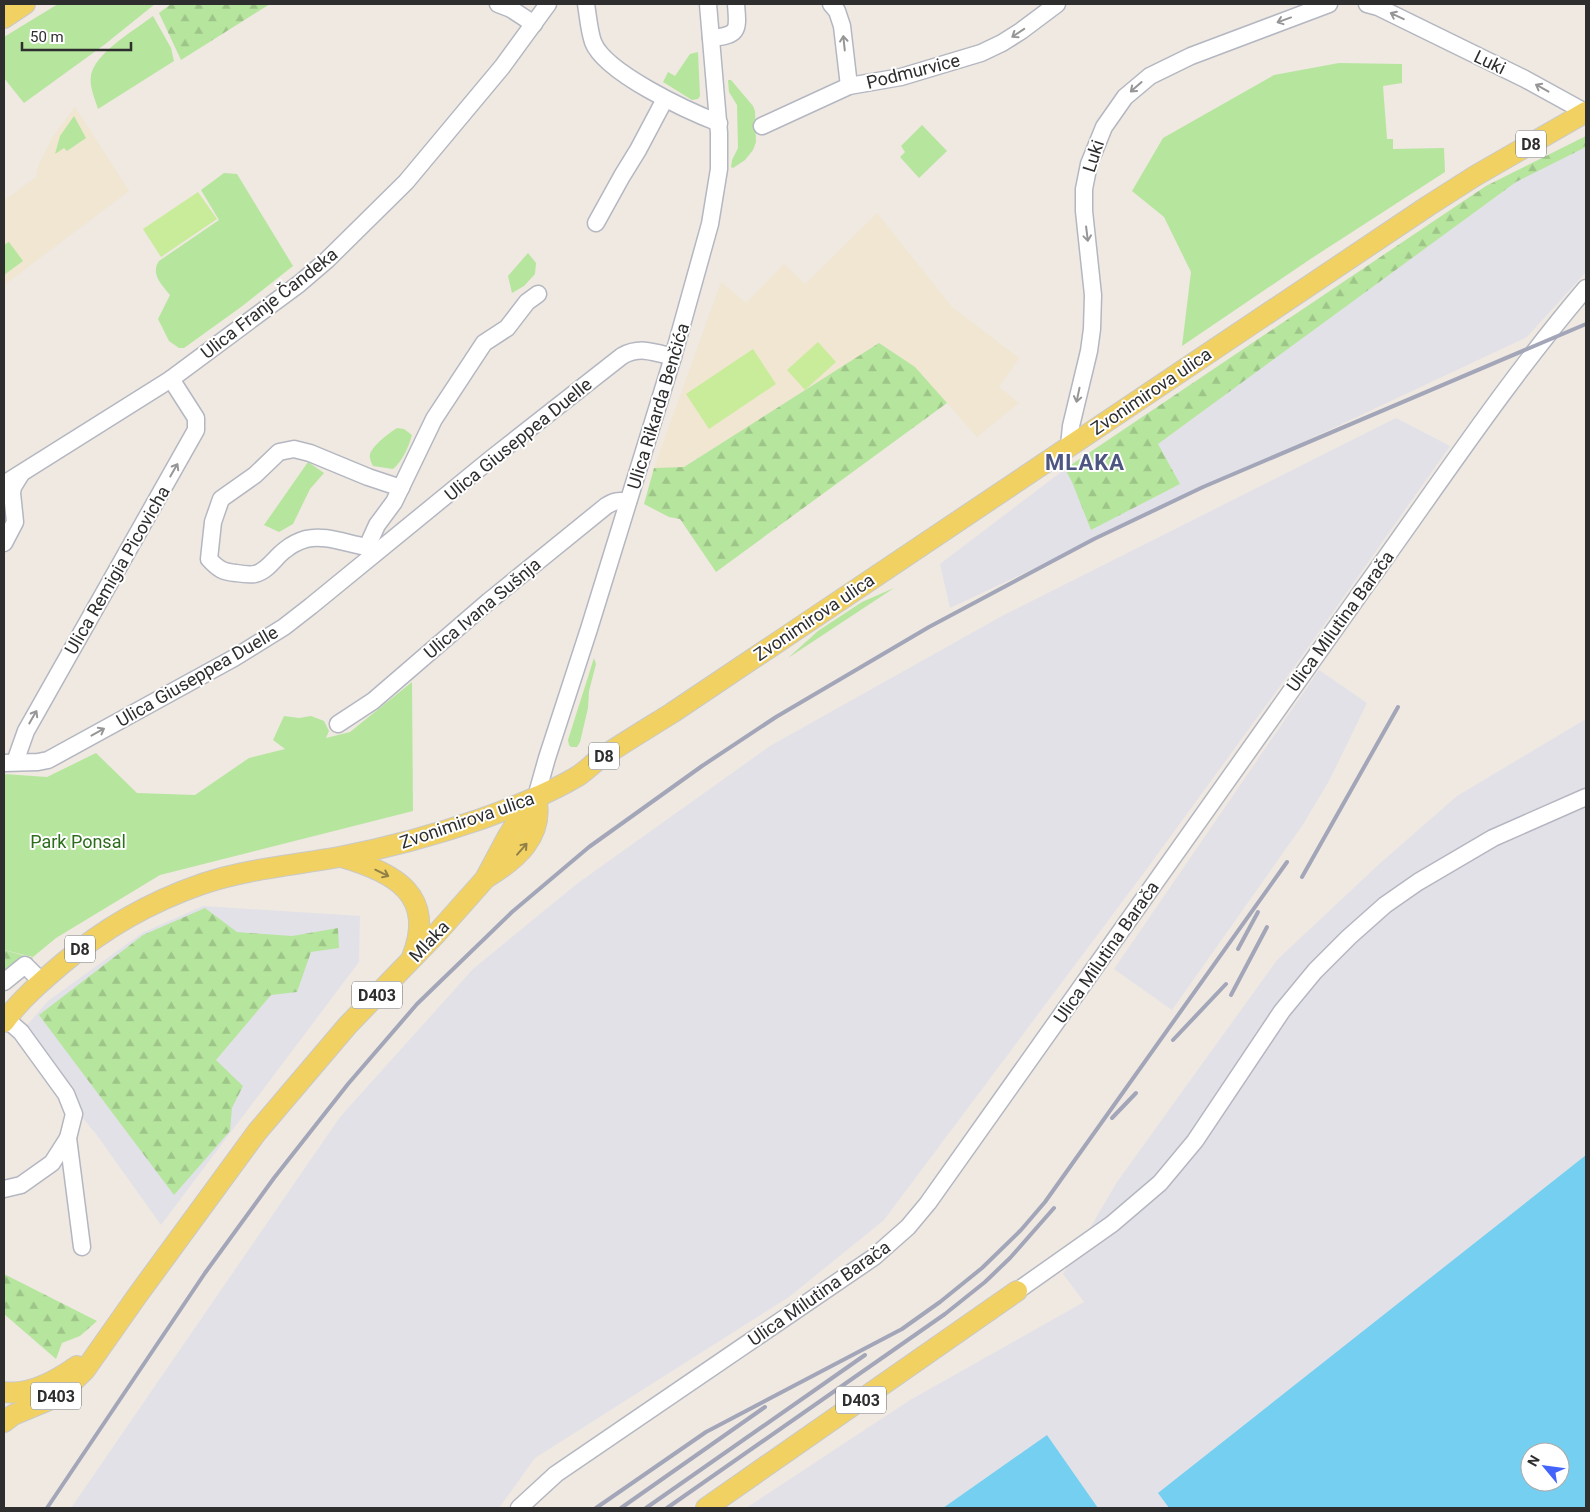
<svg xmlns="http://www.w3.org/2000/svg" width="1590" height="1512" font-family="Roboto,sans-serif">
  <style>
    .industrial { fill: #e3e1e8 }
    .education { fill: #f0e6d1 }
    .green { fill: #b6e59e }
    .forest { fill: url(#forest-firs) }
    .pitch { fill: #c9ec9a }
    .water { fill: #75cff0; fill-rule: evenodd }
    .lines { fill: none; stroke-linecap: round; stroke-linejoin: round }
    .minor-casing { stroke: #b4b7c1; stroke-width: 19 }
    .major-casing { stroke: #c9c9c9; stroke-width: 22 }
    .minor { stroke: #fff; stroke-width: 16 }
    .major { stroke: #f2d163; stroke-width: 20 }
    .rail { stroke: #a3a6b8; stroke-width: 4 }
    .oneway { stroke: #969696 }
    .oneway2 { stroke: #908048 }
    .labels { text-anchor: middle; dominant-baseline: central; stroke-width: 4; stroke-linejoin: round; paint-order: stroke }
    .shield { fill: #fff; stroke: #6d6d6d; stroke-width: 1 }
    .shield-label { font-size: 16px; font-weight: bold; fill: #2e2e2e }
    .street-label { font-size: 18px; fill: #2e2e2e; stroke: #fff }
    .park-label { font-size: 18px; fill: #2c6e1b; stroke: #fff }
    .district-label { font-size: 22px; font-weight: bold; letter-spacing: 1px; fill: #4d5680; stroke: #fff }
  </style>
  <defs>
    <pattern id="forest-firs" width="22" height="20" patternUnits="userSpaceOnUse" patternTransform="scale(1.25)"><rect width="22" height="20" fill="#b6e59e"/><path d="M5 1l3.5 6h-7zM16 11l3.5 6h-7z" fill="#9dc588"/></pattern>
  </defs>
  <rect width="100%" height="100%" fill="#efe9e1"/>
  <!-- industrial -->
  <g class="industrial">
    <polygon points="1586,136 1586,272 1527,337 950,608 940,564 1065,469 1486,186"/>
    <polygon points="1396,418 1450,446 1297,663 1146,870 884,1220 789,1297 535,1458 499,1508 71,1508 340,1117 473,969 578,883 770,746 1002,616"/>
    <polygon points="1319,670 1367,703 1329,781 1302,826 1172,1010 1114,969"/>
    <polygon points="1586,719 1586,1155 1159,1493 1169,1508 1098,1508 1047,1435 943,1508 746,1508 910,1400 1084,1302 1063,1274 1117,1182 1277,960 1377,866 1457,796"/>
    <polygon points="203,906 360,916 359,962 161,1225 96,1134 16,1038 48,1001 142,933"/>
  </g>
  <!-- education -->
  <g class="education">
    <polygon points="75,107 129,191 4,285 4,201 36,177 38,166 52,138"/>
    <polygon points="877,213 952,307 1019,358 999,387 1019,403 977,437 915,367 879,343 684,467 654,468 721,282 746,303 784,264 805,284"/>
  </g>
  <!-- green -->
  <g class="green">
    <polygon points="58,4 155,4 104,45 24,103 4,78 4,37"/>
    <path d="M153 16 171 48 174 61 98 109C95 99 89 86 91 75 96 52 135 30 153 16Z"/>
    <polygon points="698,52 700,96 698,99 692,100 663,82 668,72 675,76 690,54"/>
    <polygon points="1339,63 1402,64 1402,83 1383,86 1387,139 1393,139 1393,149 1444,148 1445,172 1312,258 1182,346 1191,272 1164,217 1132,191 1163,138 1274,75"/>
    <polygon points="728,80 731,80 753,106 755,111 756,142 753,150 745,160 733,168 731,167 732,160 738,148 737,105 729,92"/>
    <polygon points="74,116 86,138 67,151 64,148 55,154 60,136"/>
    <polygon points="922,125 947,151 919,178 900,157 905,152 901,146"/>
    <path d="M224 173 237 174 293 266 241 307 184 348H179L169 341 158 319 170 295C162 285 150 274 159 261L219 220 201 190Z"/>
    <polygon points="9,242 23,261 4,275 4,245"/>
    <polygon points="528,253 536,263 535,274 524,286 512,293 508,276"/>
    <path d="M397 428 404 429 412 435C409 446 402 462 393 469L373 466C371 462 369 458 370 454 373 445 389 433 397 428Z"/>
    <polygon points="308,462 324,473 310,489 293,524 279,532 264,525"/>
    <polygon points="894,588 788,658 818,631 862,602"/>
    <polygon points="594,658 596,664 589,691 588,708 580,742 577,747 571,747 569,745 568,740"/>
    <polygon points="412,682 413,811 160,875 56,938 33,957 4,950 4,774 47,777 96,753 137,793 195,795 249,758 285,749 273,740 284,716 299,718 311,716 324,721 329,731 326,738 350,732"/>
  </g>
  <!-- forest -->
  <g class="forest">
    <polygon points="171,4 270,4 181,60 159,13"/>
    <polygon points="1586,136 1586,147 1516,182 1158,444 1180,484 1091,530 1072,482 1065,469 1486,186"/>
    <polygon points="879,343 915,367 947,403 716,572 680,519 669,517 644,504 654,468 684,467"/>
    <polygon points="205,908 237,932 292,936 338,928 339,948 311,952 297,992 271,995 216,1060 243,1086 232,1108 230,1131 174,1195 39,1015 143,935"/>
    <polygon points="4,950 33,958 4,988"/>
    <polygon points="4,1274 97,1321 80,1336 62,1343 56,1359 4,1314"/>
  </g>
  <!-- pitch -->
  <g class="pitch">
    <polygon points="198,192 217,219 161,257 143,229"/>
    <polygon points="818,342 836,362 805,390 787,370"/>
    <polygon points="753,349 776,384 709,429 686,394"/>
  </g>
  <!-- water -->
  <g class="water">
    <path d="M1586 1155V1508H1169L1158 1493ZM1530 1452H1560V1482H1530Z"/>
    <polygon points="1047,1435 1098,1508 943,1508"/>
  </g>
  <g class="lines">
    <!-- minor casing -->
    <g class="minor-casing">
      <g id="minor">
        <polyline points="498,4 511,9 534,24"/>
        <path d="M586 4C588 16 589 30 593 42 605 73 688 111 719 123"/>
        <polyline points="831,4 837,11 842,26 849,86"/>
        <polyline points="1367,4 1378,7 1525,79 1585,112"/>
        <path d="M711 38C740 35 738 30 736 4"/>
        <polyline points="762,126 849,86 901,77 981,53 1002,43 1021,31 1057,4"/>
        <polyline points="596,223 622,176 638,150 665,99"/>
        <polyline points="1069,446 1071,426 1089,351 1092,329 1093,295 1084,211 1084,189 1089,164 1104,127 1125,97 1150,76 1191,56 1329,4"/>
        <polyline points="4,484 171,379 299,284 327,260 406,182 502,67 548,4"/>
        <polyline points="4,543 15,522 12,493 13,487 21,474"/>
        <path d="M367 547C347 544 325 534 306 539 299 541 291 545 285 550 275 557 268 571 255 574 249 575 242 574 236 573 223 572 218 569 209 559L213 522 221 499 255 475 279 452 294 449 310 453 368 477 401 488"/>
        <polyline points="373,555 367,547 377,525 394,502 434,419 484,343 507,328 527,302 538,294"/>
        <path d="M338 724 373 701 489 601 606 506C614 501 619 500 628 502"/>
        <polyline points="15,762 26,731 196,430 196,418 171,379"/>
        <path d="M4 763 38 762 48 760 234 658 284 627 311 606 492 458 622 356C640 346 654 352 673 357"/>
        <polyline points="536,797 547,758 589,629 673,357 710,224 719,169 719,133 708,4"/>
        <polyline points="4,982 25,965 41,981"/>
        <polyline points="6,1019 21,1032 66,1094 74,1114 68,1138 82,1247"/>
        <polyline points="4,1189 21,1185 52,1163 68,1138"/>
        <polyline points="1017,1291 1112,1224 1160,1183 1195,1141 1282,1011 1315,971 1349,937 1385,905 1418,882 1493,838 1586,797"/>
        <path d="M519 1508 556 1474 874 1257 908 1227 928 1203C1073 998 1217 792 1364 588 1437 487 1506 382 1586 288"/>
      </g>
    </g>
    <!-- major casing -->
    <g class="major-casing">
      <g id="major">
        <polyline points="4,18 25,4"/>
        <path d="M341 857C394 872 437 895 412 957"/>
        <path d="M486 878C516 860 545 836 536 797"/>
        <path d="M4 1022C20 1000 42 981 62 964 104 928 150 902 202 884 246 869 294 865 339 857 387 848 435 835 481 819 514 807 548 794 578 776 586 771 593 763 602 757 625 742 648 728 672 713L1428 206 1475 176 1586 112"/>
        <path d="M4 1392C30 1396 56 1381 77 1366"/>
        <polyline points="4,1422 13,1415 49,1400 62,1392 85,1370 137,1296 257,1132 348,1025 437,933 485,879 508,836 518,820 534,799"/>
        <polyline points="706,1508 1017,1291"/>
      </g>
    </g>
    <!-- minor -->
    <use href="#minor" class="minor"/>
    <!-- major -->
    <use href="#major" class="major"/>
    <!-- rail -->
    <g class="rail">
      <polyline points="1302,877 1398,707"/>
      <polyline points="1238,949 1258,912"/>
      <polyline points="1231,995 1267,927"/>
      <polyline points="1173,1040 1226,984"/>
      <polyline points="1112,1118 1136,1093"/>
      <polyline points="47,1508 205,1273 274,1178 348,1084 417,1004 512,912 589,847 702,766 776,717 929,627 1094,539 1203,487 1586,324"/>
      <polyline points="596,1508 706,1432 902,1329 940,1302 982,1268 1021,1230 1045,1202 1287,862"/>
      <polyline points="621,1508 765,1407"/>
      <polyline points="646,1508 865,1355"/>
      <polyline points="667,1508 945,1314 985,1282 1010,1258 1054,1208"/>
    </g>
  </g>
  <!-- one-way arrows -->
  <defs><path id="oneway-shaft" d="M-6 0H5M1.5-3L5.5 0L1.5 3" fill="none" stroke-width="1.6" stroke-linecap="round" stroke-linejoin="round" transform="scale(1.25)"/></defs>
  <g class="oneway">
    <use href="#oneway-shaft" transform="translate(1397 16) rotate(-155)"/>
    <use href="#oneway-shaft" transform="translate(1284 20) rotate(160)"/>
    <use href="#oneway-shaft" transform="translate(1018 33) rotate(146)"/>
    <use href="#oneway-shaft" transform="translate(844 43) rotate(-96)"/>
    <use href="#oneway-shaft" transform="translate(1136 87) rotate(139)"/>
    <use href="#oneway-shaft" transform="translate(1542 88) rotate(-151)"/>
    <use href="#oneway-shaft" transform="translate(1087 234) rotate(83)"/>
    <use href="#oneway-shaft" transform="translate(1078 395) rotate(102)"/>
    <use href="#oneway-shaft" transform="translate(174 470) rotate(-60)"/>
    <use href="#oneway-shaft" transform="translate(33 717) rotate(-60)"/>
    <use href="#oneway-shaft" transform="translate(98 732) rotate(-29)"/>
  </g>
  <g class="oneway2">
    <use href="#oneway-shaft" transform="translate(522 849) rotate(-49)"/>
    <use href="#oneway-shaft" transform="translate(382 873) rotate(26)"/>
  </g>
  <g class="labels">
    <!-- shield labels -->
    <g class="shield">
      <rect x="1516" y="130.5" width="30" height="27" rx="4"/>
      <rect x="589" y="742.5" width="30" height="27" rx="4"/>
      <rect x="65" y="935.5" width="30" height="27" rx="4"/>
      <rect x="352" y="981.5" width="50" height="27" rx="4"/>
      <rect x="31" y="1382.5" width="50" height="27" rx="4"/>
      <rect x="836" y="1386.5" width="50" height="27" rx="4"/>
    </g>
    <g class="shield-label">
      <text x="1531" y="144">D8</text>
      <text x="604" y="756">D8</text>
      <text x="80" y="949">D8</text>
      <text x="377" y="995">D403</text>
      <text x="56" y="1396">D403</text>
      <text x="861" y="1400">D403</text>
    </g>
    <!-- street labels -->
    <g class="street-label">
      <text transform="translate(1490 62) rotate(26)">Luki</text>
      <text transform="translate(913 71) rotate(-14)">Podmurvice</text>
      <text transform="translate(1093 156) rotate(-72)">Luki</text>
      <text transform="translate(269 303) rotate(-38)">Ulica Franje Čandeka</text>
      <text transform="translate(1151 391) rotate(-34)">Zvonimirova ulica</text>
      <text transform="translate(658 406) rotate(-73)">Ulica Rikarda Benčića</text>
      <text transform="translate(518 439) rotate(-39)">Ulica Giuseppea Duelle</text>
      <text transform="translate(117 570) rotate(-60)">Ulica Remigia Picovicha</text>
      <text transform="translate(482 608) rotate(-40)">Ulica Ivana Sušnja</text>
      <text transform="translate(814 617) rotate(-34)">Zvonimirova ulica</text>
      <text transform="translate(1340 621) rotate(-54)">Ulica Milutina Barača</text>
      <text transform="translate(197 676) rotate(-30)">Ulica Giuseppea Duelle</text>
      <text transform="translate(467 820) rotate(-19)">Zvonimirova ulica</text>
      <text transform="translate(429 941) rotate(-47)">Mlaka</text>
      <text transform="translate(1106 952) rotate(-55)">Ulica Milutina Barača</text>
      <text transform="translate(819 1293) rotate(-35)">Ulica Milutina Barača</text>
    </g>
    <!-- park labels -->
    <g class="park-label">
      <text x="78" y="841">Park Ponsal</text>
    </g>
    <!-- district labels -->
    <g class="district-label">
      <text x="1085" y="462">MLAKA</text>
    </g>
  </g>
  <!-- border -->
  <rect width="1590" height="1512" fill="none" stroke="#2e2e2e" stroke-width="10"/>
  <!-- north arrow -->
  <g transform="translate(1545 1467) rotate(299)"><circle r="24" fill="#ffffff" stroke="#ababab"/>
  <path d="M0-4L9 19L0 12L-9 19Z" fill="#4264fb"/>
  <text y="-8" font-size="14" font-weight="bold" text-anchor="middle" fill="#2e2e2e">N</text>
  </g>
  <!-- scale -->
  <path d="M22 42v8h109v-8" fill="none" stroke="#2e2e2e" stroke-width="2.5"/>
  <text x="30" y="42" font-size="15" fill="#2e2e2e" stroke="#ffffff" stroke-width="4" paint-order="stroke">50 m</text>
</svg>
